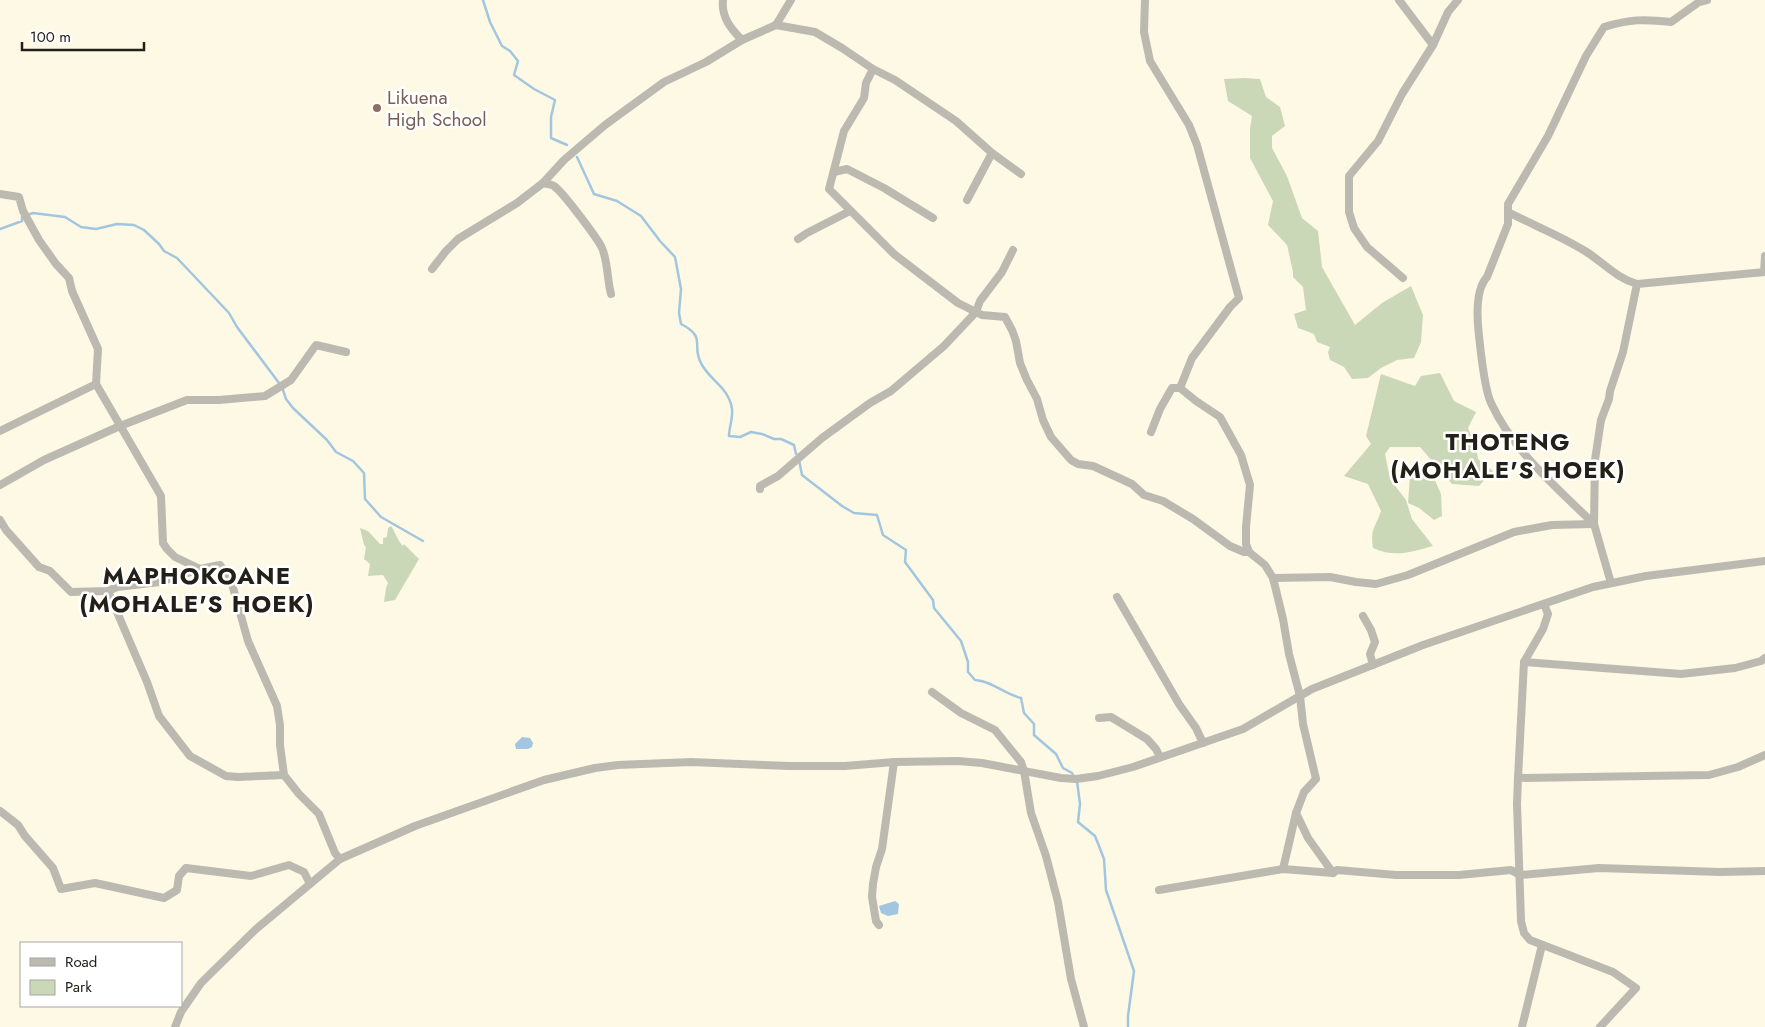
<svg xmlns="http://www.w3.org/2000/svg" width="1765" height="1027" font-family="Jost,sans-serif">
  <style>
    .green { fill: #cbd8b7 }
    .water { fill: #a2c6df }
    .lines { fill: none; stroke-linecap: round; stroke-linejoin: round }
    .stream { stroke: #a2c6df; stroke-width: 2.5 }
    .minor { stroke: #bcb9b0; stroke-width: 8 }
    .education-dot { fill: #8d6e63; stroke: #fff; stroke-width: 2 }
    .labels { text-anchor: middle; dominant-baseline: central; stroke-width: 5; stroke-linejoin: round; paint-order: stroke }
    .education-label { font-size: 19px; fill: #785e54; stroke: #fff; text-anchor: start }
    .district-label { font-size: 24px; font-weight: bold; letter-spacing: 1px; fill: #222018; stroke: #fff }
  </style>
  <rect width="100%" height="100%" fill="#fef9e4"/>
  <!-- green -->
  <g class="green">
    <polygon points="1245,78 1260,79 1266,97 1280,107 1285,126 1272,136 1272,148 1287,176 1302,218 1318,231 1322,267 1355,325 1382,303 1411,286 1423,315 1421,342 1414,358 1397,360 1381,368 1368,378 1352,379 1344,367 1330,360 1328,352 1330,347 1317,342 1314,334 1298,328 1294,314 1306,310 1303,287 1293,277 1293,272 1287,245 1268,225 1273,201 1250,158 1250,129 1252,116 1228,101 1224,79"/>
    <path d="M1440 373 1454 401 1476 412 1468 428 1476 447 1478 459 1493 471 1479 486 1452 484 1420 447H1390L1385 454 1390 479 1406 500 1412 519 1433 546C1411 552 1395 558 1373 548 1370 528 1375 529 1381 511L1368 484 1344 476 1371 444 1366 436 1381 374 1415 386 1421 376Z"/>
    <polygon points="1421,471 1433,476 1441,494 1442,516 1434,520 1419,508 1408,503 1410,476"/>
    <path d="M391 526C396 533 397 540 403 546L404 544 419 559 395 600 384 602 386 588 388 583 383 575 368 576 370 564 364 559 366 547 364 545 360 528 368 531 380 544H383V538L387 537 388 528Z"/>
  </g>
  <!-- water -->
  <g class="water">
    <polygon points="522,737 530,738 533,743 532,747 528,749 516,749 515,744"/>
    <polygon points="895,901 899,904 898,914 888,916 881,913 879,906"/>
  </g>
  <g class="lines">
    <!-- stream -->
    <g class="stream">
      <polyline points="483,0 490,22 502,46 510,51 518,61 514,75 534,89 555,100 551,117 551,138 567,145"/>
      <path d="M577 157 594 194 617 201 641 216 660 241 675 257 681 289 679 313 681 324C708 338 690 345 702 365 712 382 729 388 732 409 733 419 729 428 729 436L740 437 751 432 762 434 774 439H781L794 445 796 454 798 455 802 475 842 506 854 513 877 515 883 535 906 550 905 562 933 600 934 608 961 641 968 662V672L975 680C992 681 1004 694 1021 698L1024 713 1034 724V735L1056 754 1063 768 1072 773 1074 777"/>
      <polyline points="0,229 22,221 22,217 33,213 65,217 81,227 96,229 117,224 134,225 144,230 159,244 164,251 177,258 229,313 237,327 282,387 286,399 293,408 327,440 336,452 353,461 364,473 365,499 381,517 423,541"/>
      <polyline points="1077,781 1080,804 1078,822 1095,836 1099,846 1104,859 1106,890 1134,971 1128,1016 1128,1027"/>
    </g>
    <!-- minor -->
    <g class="minor">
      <path d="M723 0C721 17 731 29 742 40"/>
      <polyline points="1145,0 1144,32 1150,61 1189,125 1197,145 1239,298 1230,307 1192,358 1180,388"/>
      <polyline points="1399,0 1433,45"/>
      <polyline points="776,25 815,32 842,48 873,69 895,80 956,121 992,153 1021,174"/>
      <polyline points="873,69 866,83 864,98 844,131 829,189 894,254 958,303 982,315 1005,317 1012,330 1016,341 1020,363 1027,380 1037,399 1043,420 1051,437 1071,460 1078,464 1093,466 1132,484 1144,495 1163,501 1193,519 1230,546 1244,552 1249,552"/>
      <polyline points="834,172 847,169 884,188 933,218"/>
      <path d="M543 183C547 184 551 184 554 186 562 191 598 239 602 248 608 262 607 279 611 294"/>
      <polyline points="0,194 19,197 23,211 39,240 56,264 69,278 72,291 98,349 96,384 161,496 163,543 167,549 175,557 200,569 220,565 230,577 248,641 277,706 280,725 280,745 284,775 299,794 319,814 335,853 340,859"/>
      <polyline points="967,200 992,153"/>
      <path d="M1508 212C1533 225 1561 236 1585 251 1603 262 1616 278 1637 284L1765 272"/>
      <polyline points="798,239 807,233 850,211"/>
      <polyline points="432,269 446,251 458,239 517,203 543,183 564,160 605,125 664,82 706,62 742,40 776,25 791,0"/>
      <polyline points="1764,272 1765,256"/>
      <polyline points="1403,278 1367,247 1354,228 1349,212 1349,176 1378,141 1402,94 1433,45 1448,12 1458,0"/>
      <polyline points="1180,388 1196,401 1220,417 1241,455 1250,485 1246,527 1246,544 1249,552 1265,565 1273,578 1283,619 1289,654 1300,696 1303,724 1316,779 1304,792 1296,813 1283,869"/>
      <polyline points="0,431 96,384"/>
      <polyline points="1151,432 1160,409 1172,388 1180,388"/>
      <polyline points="0,485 44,460 120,426 187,400 219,400 265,396 291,380 316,345 346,352"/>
      <polyline points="760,489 760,486 778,476 822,438 870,403 891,391 944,346 976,312 980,301 1002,272 1013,250"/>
      <polyline points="0,520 6,530 39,567 50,571 71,592 108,591 117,587 160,582 200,569"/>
      <path d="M1594 524C1557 488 1513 451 1491 403 1484 388 1481 353 1479 336 1477 319 1475 290 1487 277L1508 224V204L1548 136 1586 56 1604 27C1630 19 1644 19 1671 22L1699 2 1707 0"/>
      <polyline points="1273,578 1330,577 1356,582 1376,584 1408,575 1514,532 1552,525 1594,524"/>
      <polyline points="1611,583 1594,524 1595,460 1601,420 1609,399 1610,391 1623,352 1637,284"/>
      <polyline points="108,591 147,682 159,716 190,756 226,776 238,777 284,775"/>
      <polyline points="1117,597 1179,704 1196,728 1203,743"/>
      <polyline points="1363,616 1371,630 1375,642 1370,654 1373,665"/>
      <polyline points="1524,662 1681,674 1735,668 1761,661 1765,658"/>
      <polyline points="932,692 961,713 995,730 1021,762 1024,771 1031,813 1046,856 1058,902 1071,979 1084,1027"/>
      <polyline points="1099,718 1111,717 1147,739 1156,749 1160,757"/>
      <polyline points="1518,778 1524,662 1543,629 1548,614 1544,604"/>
      <polyline points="0,811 18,825 25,836 53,868 61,889 95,883 164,898 177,890 179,876 186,868 251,876 289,865 304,872 310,884"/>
      <polyline points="1296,813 1308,838 1333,873 1337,870 1396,875 1459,875 1511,870 1520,875 1599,868 1720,872 1765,871"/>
      <polyline points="1159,890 1283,869 1333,873"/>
      <polyline points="879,925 876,921 872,897 873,884 876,867 882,849 894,762"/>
      <polyline points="175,1027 181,1012 201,983 255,930 340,859 415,826 544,780 595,768 618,765 691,762 789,766 845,766 894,762 958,761 982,763 1061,778 1076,779 1098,776 1133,767 1243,729 1312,689 1423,645 1593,587 1646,576 1765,561"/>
      <polyline points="1522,1027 1542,945"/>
      <polyline points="1600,1027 1636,988 1613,972 1530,940 1524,933 1521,921 1517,804 1518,778 1709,775 1738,767 1765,755"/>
    </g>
  </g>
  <!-- markers -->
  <circle class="education-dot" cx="377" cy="108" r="5"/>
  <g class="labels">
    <!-- education labels -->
    <g class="education-label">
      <text x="387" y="97">Likuena<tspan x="387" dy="22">High School</tspan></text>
    </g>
    <!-- district labels -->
    <g class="district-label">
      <text x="1508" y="441">THOTENG<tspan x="1508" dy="28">(MOHALE'S HOEK)</tspan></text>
      <text x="197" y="575">MAPHOKOANE<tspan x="197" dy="28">(MOHALE'S HOEK)</tspan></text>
    </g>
  </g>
  <!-- legend -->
  <rect x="20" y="942" width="162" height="65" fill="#ffffff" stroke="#a7a6a3"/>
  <rect x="30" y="958" width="25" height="8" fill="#bcb9b0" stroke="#a7a6a3"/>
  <text x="65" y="967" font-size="15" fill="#222018">Road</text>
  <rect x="30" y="980" width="25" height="15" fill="#cbd8b7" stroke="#a7a6a3"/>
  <text x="65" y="992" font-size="15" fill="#222018">Park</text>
  <!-- scale -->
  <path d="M22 42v8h122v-8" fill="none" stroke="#222018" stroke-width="2.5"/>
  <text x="30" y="42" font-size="15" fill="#222018" stroke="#ffffff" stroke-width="4" paint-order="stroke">100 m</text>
</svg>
